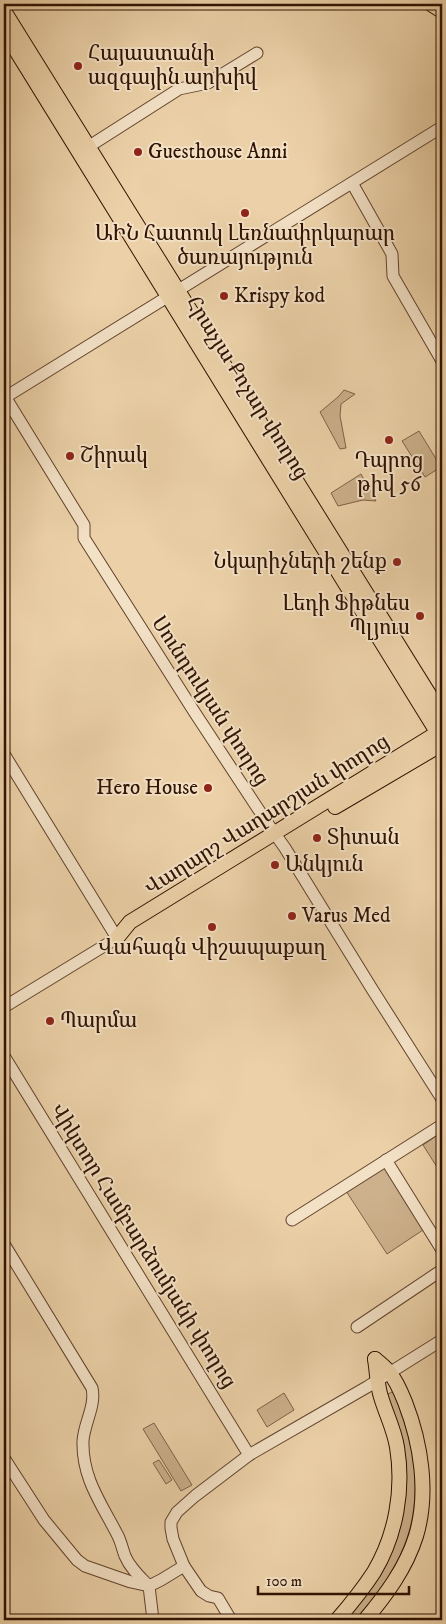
<svg xmlns="http://www.w3.org/2000/svg" width="446" height="1624" font-family="'IM FELL DW Pica','Noto Serif Armenian',serif">
  <style>
    .green { fill: #ccb18c; stroke: #7e6247 }
    .lines { fill: none; stroke-linecap: round; stroke-linejoin: round }
    .minor-casing { stroke: #60422c; stroke-width: 13 }
    .major-casing { stroke: #311302; stroke-width: 16 }
    .minor { stroke: #f3e1c6; stroke-width: 11 }
    .major { stroke: #ecd1a8; stroke-width: 14 }
    .poi-dot { fill: #8f2418; stroke: #f3e1c6; stroke-width: 2 }
    .labels { text-anchor: middle; dominant-baseline: central; stroke-width: 4; stroke-linejoin: round; paint-order: stroke }
    .poi-label { font-size: 21px; fill: #311302; stroke: #f3e1c6; text-anchor: start }
    .street-label { font-size: 21px; fill: #311302; stroke: #f3e1c6 }
  </style>
  <rect width="100%" height="100%" fill="#ecd1a8"/>
  <filter id="stains"><feTurbulence type="fractalNoise" baseFrequency=".004" numOctaves="4"/><feColorMatrix values="0 0 0 0 .2 0 0 0 0 .09 0 0 0 0 .02 0 0 0 .5 -.17"/></filter>
  <radialGradient id="worn" r=".72"><stop offset=".6" stop-color="#630" stop-opacity="0"/><stop offset="1" stop-color="#630" stop-opacity=".3"/></radialGradient>
  <!-- green -->
  <g class="green">
    <polygon points="344,390 355,394 341,404 340,416 346,448 340,449 320,412 338,397"/>
    <polygon points="419,431 441,467 425,477 402,441"/>
    <polygon points="361,474 376,501 363,500 338,506 331,493"/>
    <polygon points="442,1132 442,1175 423,1145"/>
    <polygon points="386,1165 426,1228 387,1254 346,1191"/>
    <path d="M392 1392 396 1393C401 1407 407 1422 411 1436 413 1445 413 1454 414 1463 421 1529 398 1570 358 1620H344L400 1526 387 1398 388 1394Z"/>
    <polygon points="284,1393 294,1410 267,1427 257,1410"/>
    <polygon points="154,1423 192,1485 181,1491 143,1429"/>
    <polygon points="159,1460 172,1480 166,1484 153,1463"/>
  </g>
  <g class="lines">
    <!-- minor casing -->
    <g class="minor-casing">
      <g id="minor">
        <polyline points="88,147 179,89 208,83 257,53"/>
        <polyline points="352,183 392,254 393,276 442,361"/>
        <polyline points="4,395 84,525 84,538 195,713 268,824 285,848 372,989 442,1099"/>
        <polyline points="4,398 442,127"/>
        <polyline points="4,754 117,938 4,1007"/>
        <polyline points="4,1056 249,1455"/>
        <polyline points="386,1160 442,1250"/>
        <polyline points="292,1220 442,1125"/>
        <path d="M4 1244 92 1388C96 1406 84 1423 83 1441 82 1478 101 1503 117 1534 121 1541 122 1548 125 1556 130 1568 140 1577 149 1586L161 1580 184 1566"/>
        <polyline points="357,1327 442,1270"/>
        <polyline points="4,1458 44,1520 77,1560 85,1566 131,1582 149,1586 153,1620"/>
        <polyline points="231,1620 218,1598 209,1596 201,1591 184,1566 173,1539 171,1528 171,1522 177,1512 195,1496 249,1455 367,1387 442,1340"/>
      </g>
    </g>
    <!-- major casing -->
    <g class="major-casing">
      <g id="major">
        <polyline points="431,4 442,11"/>
        <polyline points="4,11 442,715"/>
        <polyline points="4,31 442,740"/>
        <polyline points="335,807 442,744"/>
        <polyline points="117,938 130,922 442,730"/>
        <path d="M337 1620C350 1605 363 1589 374 1572 396 1535 404 1490 397 1447 394 1429 386 1414 381 1397 377 1385 377 1371 375 1359"/>
        <path d="M365 1620C386 1595 406 1568 416 1536 429 1493 421 1443 405 1402 401 1392 396 1380 389 1372 385 1367 380 1363 375 1359"/>
      </g>
    </g>
    <!-- minor -->
    <use href="#minor" class="minor"/>
    <!-- major -->
    <use href="#major" class="major"/>
  </g>
  <!-- markers -->
  <g class="poi-dot">
    <circle cx="78" cy="66" r="5"/>
    <circle cx="138" cy="152" r="5"/>
    <circle cx="245" cy="213" r="5"/>
    <circle cx="224" cy="296" r="5"/>
    <circle cx="389" cy="440" r="5"/>
    <circle cx="70" cy="456" r="5"/>
    <circle cx="397" cy="562" r="5"/>
    <circle cx="420" cy="616" r="5"/>
    <circle cx="208" cy="788" r="5"/>
    <circle cx="317" cy="838" r="5"/>
    <circle cx="275" cy="865" r="5"/>
    <circle cx="292" cy="916" r="5"/>
    <circle cx="212" cy="927" r="5"/>
    <circle cx="50" cy="1021" r="5"/>
  </g>
  <g class="labels">
    <!-- poi labels -->
    <g class="poi-label">
      <text x="88" y="54">Հայաստանի<tspan x="88" dy="24">ազգային արխիվ</tspan></text>
      <text x="148" y="152">Guesthouse Anni</text>
      <text x="245" y="234" text-anchor="middle">ԱԻՆ Հատուկ Լեռնափրկարար<tspan x="245" dy="24">ծառայություն</tspan></text>
      <text x="234" y="296">Krispy kod</text>
      <text x="80" y="456">Շիրակ</text>
      <text x="389" y="461" text-anchor="middle">Դպրոց<tspan x="389" dy="24">թիվ 56</tspan></text>
      <text x="387" y="562" text-anchor="end">Նկարիչների շենք</text>
      <text x="410" y="604" text-anchor="end">Լեդի Ֆիթնես<tspan x="410" dy="24">Պլյուս</tspan></text>
      <text x="198" y="788" text-anchor="end">Hero House</text>
      <text x="327" y="838">Տիտան</text>
      <text x="285" y="865">Անկյուն</text>
      <text x="302" y="916">Varus Med</text>
      <text x="212" y="948" text-anchor="middle">Վահագն Վիշապաքաղ</text>
      <text x="60" y="1021">Պարմա</text>
    </g>
    <!-- street labels -->
    <g class="street-label">
      <text transform="translate(247 388) rotate(58)">Հրաչյա Քոչար փողոց</text>
      <text transform="translate(210 701) rotate(57)">Սունդուկյան փողոց</text>
      <text transform="translate(267 815) rotate(-32)">Վաղարշ Վաղարշյան փողոց</text>
      <text transform="translate(143 1246) rotate(58)">Վիկտոր Համբարձումյանի փողոց</text>
    </g>
  </g>
  <!-- margin -->
  <rect width="446" height="1624" fill="none" stroke="#ecd1a8" stroke-width="20"/>
  <rect x="5" y="5" width="436" height="1614" fill="none" stroke="#311302" stroke-width="2.5"/>
  <rect x="10" y="10" width="426" height="1604" fill="none" stroke="#311302"/>
  <!-- scale -->
  <path d="M258 1586v8h151v-8" fill="none" stroke="#311302" stroke-width="2.5"/>
  <text x="266" y="1586" font-size="15" fill="#311302" stroke="#f3e1c6" stroke-width="4" paint-order="stroke">100 m</text>
  <rect width="100%" height="100%" filter="url(#stains)"/>
  <rect width="100%" height="100%" fill="url(#worn)"/>
</svg>
